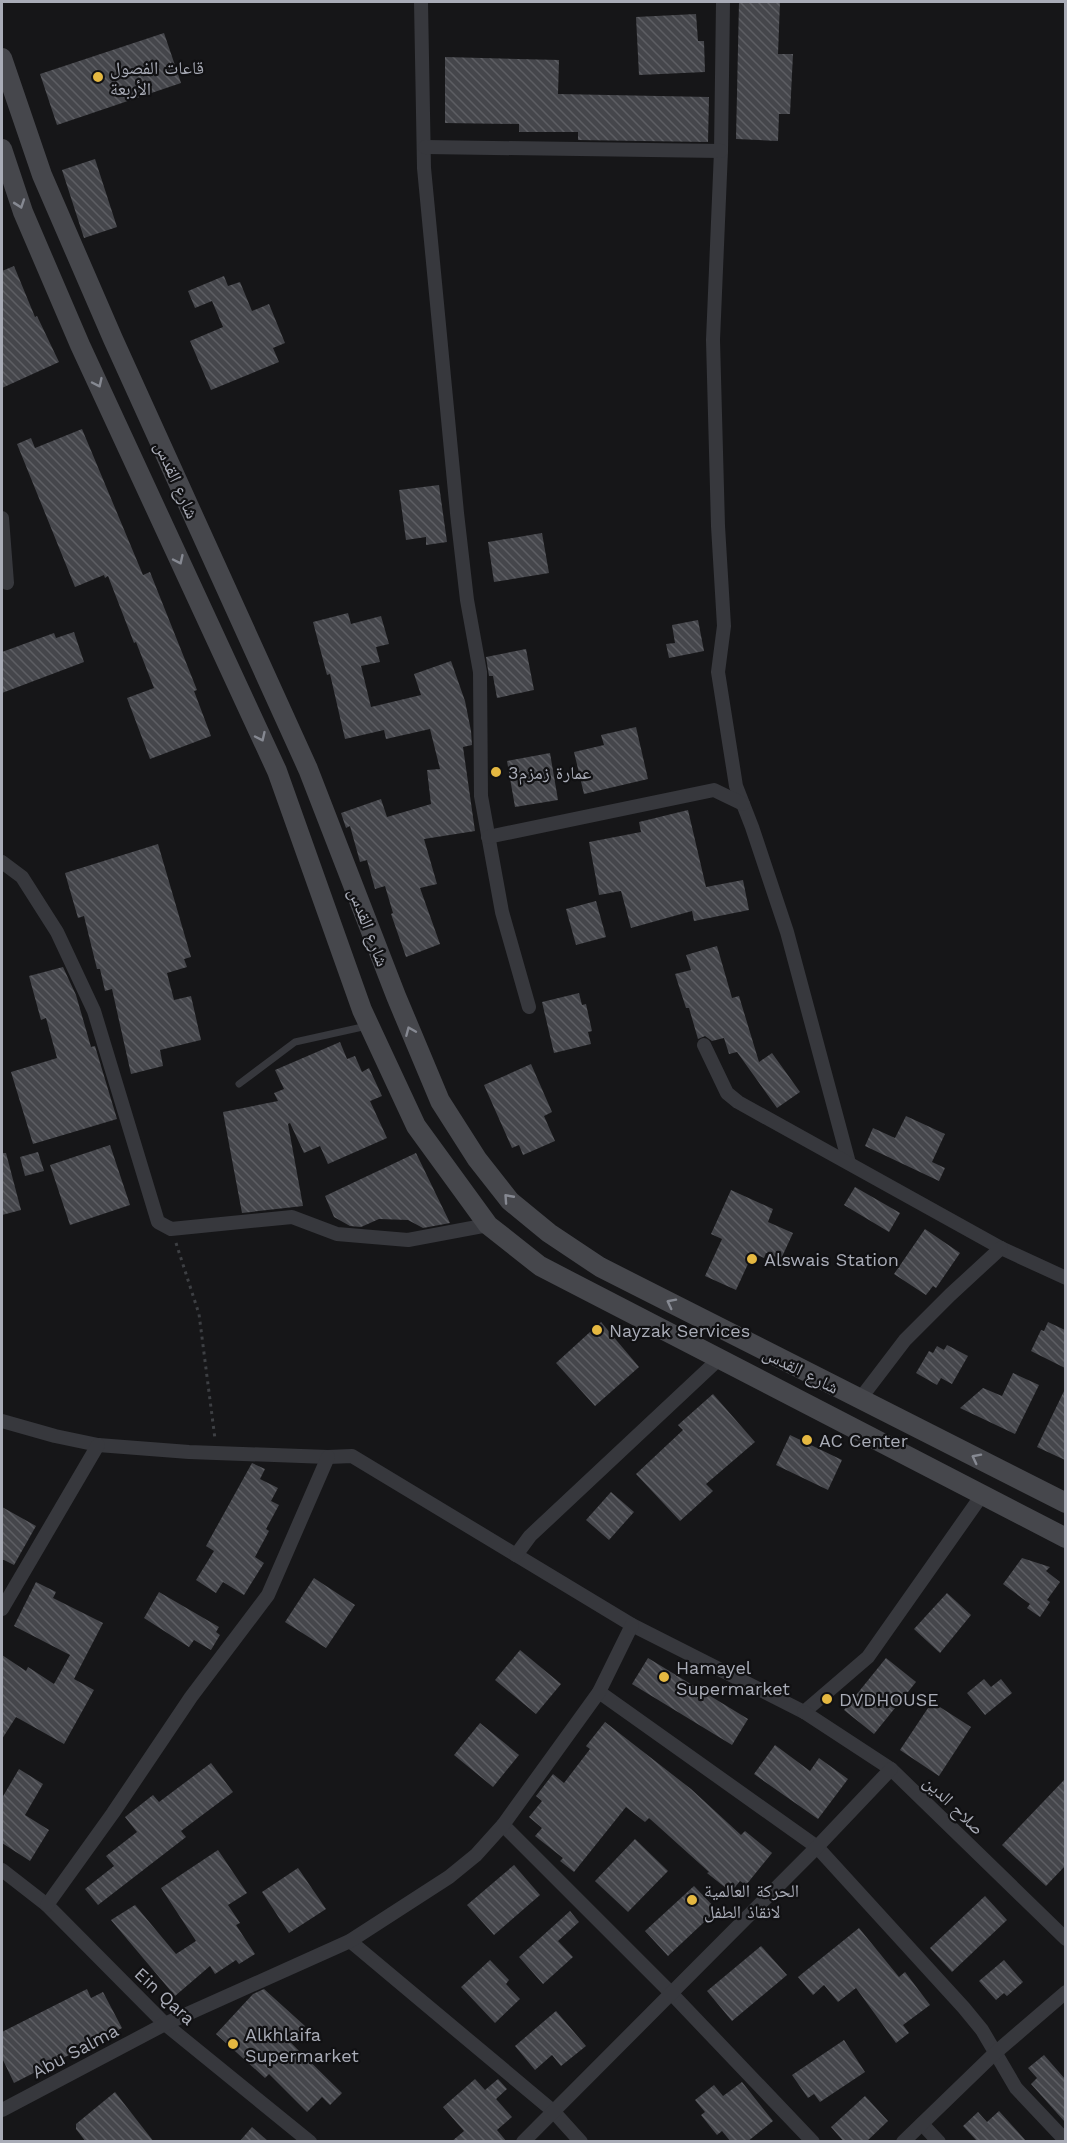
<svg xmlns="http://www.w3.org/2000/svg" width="1067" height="2143" font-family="'Work Sans','Noto Naskh Arabic',sans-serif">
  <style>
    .building { fill: url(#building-back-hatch) }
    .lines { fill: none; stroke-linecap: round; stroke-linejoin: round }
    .path { stroke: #3d3f43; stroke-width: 3; stroke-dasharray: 3 4.5; stroke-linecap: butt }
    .service { stroke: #37383d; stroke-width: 7 }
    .minor { stroke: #37383d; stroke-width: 14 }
    .secondary { stroke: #46474c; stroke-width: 20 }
    .oneway { stroke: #868992 }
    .poi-dot { fill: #e5b841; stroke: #111113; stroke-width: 2 }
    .labels { text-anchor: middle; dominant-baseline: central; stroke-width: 4.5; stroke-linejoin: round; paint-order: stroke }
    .poi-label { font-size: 18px; fill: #a9acb7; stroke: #111113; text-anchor: start }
    .street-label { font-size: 18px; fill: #a9acb7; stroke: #111113 }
  </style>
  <defs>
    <pattern id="building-back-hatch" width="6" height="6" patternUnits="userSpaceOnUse" patternTransform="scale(1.5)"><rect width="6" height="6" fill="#45464b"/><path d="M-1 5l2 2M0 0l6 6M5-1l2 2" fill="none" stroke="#5d5e63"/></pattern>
  </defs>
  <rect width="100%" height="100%" fill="#161618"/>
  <!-- building -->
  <g class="building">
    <polygon points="739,2 780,2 778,54 793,54 790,114 779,114 778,141 736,139"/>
    <polygon points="696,14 698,41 704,41 705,72 639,75 636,17"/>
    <polygon points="164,33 181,83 57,125 40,74"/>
    <polygon points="445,57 559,60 558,94 709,97 708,142 578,140 578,132 519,132 519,124 445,123"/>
    <polygon points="95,159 117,227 84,238 62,170"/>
    <polygon points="14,266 35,317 37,316 59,362 2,388 2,271"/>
    <polygon points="224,276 228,286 240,282 252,311 269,304 285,343 273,348 279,362 211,390 190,341 223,327 212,301 195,308 188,291"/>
    <polygon points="82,429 143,575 150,572 197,690 194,691 211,736 150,759 127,698 154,688 136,642 134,643 108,576 105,578 104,575 75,587 17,444 31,438 35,448"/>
    <polygon points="439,485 447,542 426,545 426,537 406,540 399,490"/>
    <polygon points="542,533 549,573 494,582 488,542"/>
    <polygon points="348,613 351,624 381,616 389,644 376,647 380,662 361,666 371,707 421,695 414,674 451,661 465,701 471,731 472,745 463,747 475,831 424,839 437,884 420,888 440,944 406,957 391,914 393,913 385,886 375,889 367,860 360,862 350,826 346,828 341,813 381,799 387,817 431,804 427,770 440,769 430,729 386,739 384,730 345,739 330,674 327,675 313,622"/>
    <polygon points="698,620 704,651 669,658 666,644 675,643 672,625"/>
    <polygon points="74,632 84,662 2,693 2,652 54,633 56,638"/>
    <polygon points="526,649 534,690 497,698 493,676 489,676 486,657"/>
    <polygon points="636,727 648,779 584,794 574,752 604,745 601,735"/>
    <polygon points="550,753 558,800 515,807 507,761"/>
    <polygon points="688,810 706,887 743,880 749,910 694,921 692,911 631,928 621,891 599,895 589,842 641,832 639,822"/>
    <polygon points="158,844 191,957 184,959 187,967 167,973 174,1000 191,996 201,1040 160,1050 163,1066 131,1074 112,989 105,991 100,969 97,969 84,916 78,918 65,873"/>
    <polygon points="596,901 606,937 576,945 566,909"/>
    <polygon points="717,946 732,998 739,996 759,1062 772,1053 800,1092 777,1108 737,1052 729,1054 724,1038 712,1041 705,1036 698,1039 689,1008 686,1008 675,974 691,970 686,955"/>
    <polygon points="63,967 76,995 91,1047 95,1046 117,1119 33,1144 11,1072 57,1058 46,1018 41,1020 29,976"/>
    <polygon points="579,993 582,1005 586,1004 592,1031 588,1032 591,1044 554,1053 542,1002"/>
    <polygon points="340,1042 347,1059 355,1056 362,1072 369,1068 382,1096 370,1101 387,1138 328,1164 320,1146 304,1153 290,1123 288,1124 303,1206 242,1213 223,1112 278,1101 274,1093 284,1089 275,1070"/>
    <polygon points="531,1064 552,1112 544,1116 555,1141 523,1155 519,1145 512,1148 484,1085"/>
    <polygon points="906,1116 945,1134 932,1162 945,1168 939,1181 865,1146 873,1128 895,1138"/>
    <polygon points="110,1145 130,1205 70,1225 50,1165"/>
    <polygon points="38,1152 44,1171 25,1176 20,1157"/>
    <polygon points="2,1153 6,1153 21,1210 2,1215"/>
    <polygon points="416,1153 450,1223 423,1228 408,1220 379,1219 361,1227 350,1226 334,1217 325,1196"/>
    <polygon points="855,1187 900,1213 889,1232 844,1205"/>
    <polygon points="731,1190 773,1209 768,1222 793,1233 781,1259 766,1253 764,1258 753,1253 736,1290 705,1276 722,1239 711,1234"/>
    <polygon points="925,1229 960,1253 936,1288 933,1286 926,1295 894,1274"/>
    <polygon points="601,1322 639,1367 595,1406 556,1363"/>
    <polygon points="1048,1322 1065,1330 1065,1368 1031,1351 1041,1330 1044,1331"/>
    <polygon points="947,1345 968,1356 952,1384 941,1378 937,1385 916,1373 929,1351 933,1353 937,1346 944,1350"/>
    <polygon points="1013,1373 1039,1385 1015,1434 960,1408 983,1388 1002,1396"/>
    <polygon points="1065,1389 1065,1460 1037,1447"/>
    <polygon points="713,1394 755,1442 706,1484 713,1491 680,1521 636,1474 683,1430 678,1425"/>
    <polygon points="790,1435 842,1460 828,1490 776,1465"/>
    <polygon points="252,1463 265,1469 260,1479 278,1488 271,1501 279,1505 266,1529 269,1531 255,1557 264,1563 244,1595 223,1582 216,1593 196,1580 214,1551 206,1546"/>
    <polygon points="611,1492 634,1512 609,1540 586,1520"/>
    <polygon points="2,1507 36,1526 14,1565 2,1559"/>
    <polygon points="1022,1558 1050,1567 1046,1571 1060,1582 1047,1600 1050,1602 1040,1617 1027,1608 1030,1604 1003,1584"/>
    <polygon points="314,1578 355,1605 326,1648 285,1622"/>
    <polygon points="36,1582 56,1592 53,1598 103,1623 74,1679 94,1690 64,1744 16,1717 2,1739 2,1655 26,1671 28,1667 54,1684 70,1655 14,1626"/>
    <polygon points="159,1592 219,1627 216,1632 220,1635 211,1650 194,1640 189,1647 144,1618"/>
    <polygon points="947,1593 971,1615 940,1653 914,1629"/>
    <polygon points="520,1650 561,1684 536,1714 495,1680"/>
    <polygon points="648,1658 748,1719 732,1745 632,1684"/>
    <polygon points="886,1658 916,1682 874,1734 844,1710"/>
    <polygon points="984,1679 991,1687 1001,1679 1012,1693 985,1715 967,1693"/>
    <polygon points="932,1702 971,1727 939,1776 900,1750"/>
    <polygon points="605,1722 691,1789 741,1835 745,1831 772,1853 746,1885 740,1881 731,1892 707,1873 709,1872 649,1818 645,1822 626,1807 574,1872 560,1861 563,1858 535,1836 542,1828 529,1817 542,1801 536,1796 553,1774 564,1783 590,1749 586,1746"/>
    <polygon points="480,1723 519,1755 493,1787 454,1755"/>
    <polygon points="775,1745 810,1771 819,1758 848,1779 818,1819 754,1774"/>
    <polygon points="211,1763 233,1792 181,1831 186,1837 98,1905 85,1889 114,1866 106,1856 137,1832 125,1817 153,1795 159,1802"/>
    <polygon points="19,1769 43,1784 25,1815 49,1830 30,1861 2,1843 2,1798"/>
    <polygon points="1065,1779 1065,1866 1046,1886 1002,1845"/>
    <polygon points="635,1839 668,1871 628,1912 595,1881"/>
    <polygon points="218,1850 247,1893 228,1905 240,1923 236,1925 255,1954 239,1964 236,1960 215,1974 210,1966 175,1996 111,1920 135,1905 176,1954 196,1941 161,1888"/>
    <polygon points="514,1865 540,1895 494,1935 467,1905"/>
    <polygon points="298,1868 326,1909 289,1933 262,1892"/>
    <polygon points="694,1886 717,1910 668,1956 645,1931"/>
    <polygon points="985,1896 1007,1920 952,1972 930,1948"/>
    <polygon points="570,1911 579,1922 558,1941 573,1957 543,1984 519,1957"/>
    <polygon points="859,1928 899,1977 905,1972 930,2005 903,2025 909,2033 896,2043 856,1988 838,2002 824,1985 813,1995 798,1977"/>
    <polygon points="761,1946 787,1975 732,2021 707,1991"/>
    <polygon points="490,1960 509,1980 506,1984 520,1999 495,2023 461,1987"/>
    <polygon points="1004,1960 1023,1982 1007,1996 1004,1993 996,2000 979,1981"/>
    <polygon points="87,1989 91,1998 103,1992 122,2028 14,2083 2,2058 2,2032"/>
    <polygon points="264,1989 305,2026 290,2042 342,2093 330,2105 322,2097 307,2112 269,2074 265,2078 216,2034 253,1994"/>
    <polygon points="556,2011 586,2046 561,2066 552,2055 535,2070 515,2046"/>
    <polygon points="844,2040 865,2072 820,2102 814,2094 808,2098 792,2075"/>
    <polygon points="1044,2055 1065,2079 1065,2122 1031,2084 1037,2078 1028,2068"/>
    <polygon points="475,2079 485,2090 498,2079 507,2089 496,2099 512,2117 497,2130 507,2142 451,2142 464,2131 443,2107"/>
    <polygon points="742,2082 773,2121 747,2142 731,2142 722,2131 717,2135 701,2115 705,2112 695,2100 714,2085 723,2096"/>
    <polygon points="115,2092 154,2142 86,2142 76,2129 76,2124"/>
    <polygon points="865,2096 888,2121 866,2142 844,2142 831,2127"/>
    <polygon points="999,2111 1027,2142 978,2142 963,2126 978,2112 987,2122"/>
    <polygon points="252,2127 269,2142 239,2142"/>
  </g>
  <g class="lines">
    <!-- path -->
    <polyline class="path" points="176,1243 199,1314 215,1439"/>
    <!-- service -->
    <polyline class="service" points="239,1084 295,1042 367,1026"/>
    <!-- minor -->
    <g class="minor">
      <polyline points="421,2 424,168 457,513 467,600 480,672 481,796 502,912 529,1007"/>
      <polyline points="723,2 721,151 713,340 718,526 724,626 718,672 736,786 752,827 787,932 849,1163"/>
      <polyline points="425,147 721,151"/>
      <polyline points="2,518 7,583"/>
      <polyline points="488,837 714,790 743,804"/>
      <polyline points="2,862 22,877 57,932 94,1011 158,1222 171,1229 292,1217 337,1234 408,1240 488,1225"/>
      <polyline points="704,1045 727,1093 738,1102 1001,1248 1066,1278"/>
      <polyline points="860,1399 905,1340 950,1295 1001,1248"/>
      <polyline points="2,1421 55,1436 98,1445 189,1452 328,1457 352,1456 632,1625 804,1712 868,1657 982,1495"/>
      <polyline points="516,1555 530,1536 720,1358"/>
      <polyline points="2,1609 98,1445"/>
      <polyline points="599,1692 817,1847 964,2008 982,2030 1016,2088 1066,2141"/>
      <polyline points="804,1712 891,1769 1066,1939"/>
      <polyline points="503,1825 671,1993 813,2142"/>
      <polyline points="2,1870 47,1905 165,2024 310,2142"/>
      <polyline points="47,1905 113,1813 191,1697 268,1595 328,1457"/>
      <polyline points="350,1941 553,2111 581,2142"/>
      <polyline points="2,2110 165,2024 350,1941 449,1877 476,1855 503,1825 599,1692 632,1625"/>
      <polyline points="922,2124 939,2142"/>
      <polyline points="523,2142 817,1847 891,1769"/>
      <polyline points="903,2142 995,2053 1066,1992"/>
    </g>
    <!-- secondary -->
    <g class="secondary">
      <polyline points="2,58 42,175 113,339 308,769 396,996 440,1101 477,1159 510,1201 549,1233 600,1267 1066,1503"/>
      <polyline points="2,149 23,212 80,345 277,771 362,1010 416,1126 488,1225 540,1266 1066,1538"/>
    </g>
  </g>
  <!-- one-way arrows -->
  <defs><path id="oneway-chevron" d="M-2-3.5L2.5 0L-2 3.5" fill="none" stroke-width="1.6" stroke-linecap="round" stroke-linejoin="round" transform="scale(1.5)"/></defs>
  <g class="oneway">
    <use href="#oneway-chevron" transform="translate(20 204) rotate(71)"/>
    <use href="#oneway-chevron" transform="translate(98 383) rotate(65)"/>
    <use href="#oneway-chevron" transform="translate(179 560) rotate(65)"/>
    <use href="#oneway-chevron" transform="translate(261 737) rotate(65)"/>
    <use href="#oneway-chevron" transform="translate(410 1031) rotate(-113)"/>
    <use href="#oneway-chevron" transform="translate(508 1198) rotate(-132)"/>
    <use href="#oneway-chevron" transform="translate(671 1303) rotate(-153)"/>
    <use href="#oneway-chevron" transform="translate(976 1458) rotate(-153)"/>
  </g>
  <!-- markers -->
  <g class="poi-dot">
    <circle cx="98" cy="77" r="6"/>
    <circle cx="496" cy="772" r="6"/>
    <circle cx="752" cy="1259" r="6"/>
    <circle cx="597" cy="1330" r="6"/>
    <circle cx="807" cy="1440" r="6"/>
    <circle cx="664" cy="1677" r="6"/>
    <circle cx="827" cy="1699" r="6"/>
    <circle cx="692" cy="1900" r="6"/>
    <circle cx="233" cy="2044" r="6"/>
  </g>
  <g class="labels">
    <!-- poi labels -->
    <g class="poi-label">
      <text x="110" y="67">قاعات الفصول<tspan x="110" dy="21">الأربعة</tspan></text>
      <text x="508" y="772">عمارة زمزم3</text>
      <text x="764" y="1259">Alswais Station</text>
      <text x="609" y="1330">Nayzak Services</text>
      <text x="819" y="1440">AC Center</text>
      <text x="676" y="1667">Hamayel<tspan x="676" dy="21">Supermarket</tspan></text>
      <text x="839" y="1699">DVDHOUSE</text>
      <text x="704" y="1890">الحركة العالمية<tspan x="704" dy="21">لانقاذ الطفل</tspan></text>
      <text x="245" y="2034">Alkhlaifa<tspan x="245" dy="21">Supermarket</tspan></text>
    </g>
    <!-- street labels -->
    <g class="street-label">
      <text transform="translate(177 480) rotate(66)">شارع القدس</text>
      <text transform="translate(369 927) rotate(69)">شارع القدس</text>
      <text transform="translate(801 1370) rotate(27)">شارع القدس</text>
      <text transform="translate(954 1805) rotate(44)">صلاح الدين</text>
      <text transform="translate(165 1996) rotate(43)">Ein Qara</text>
      <text transform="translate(75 2051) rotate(-28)">Abu Salma</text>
    </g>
  </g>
  <!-- border -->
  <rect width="1067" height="2143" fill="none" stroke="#a9acb7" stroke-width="6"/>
</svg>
